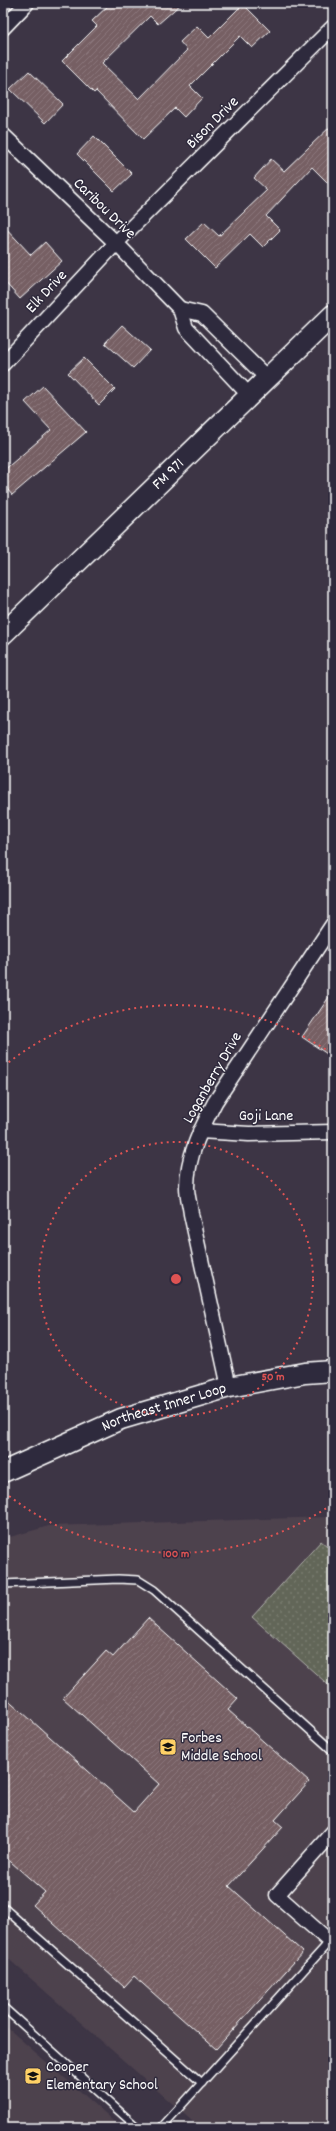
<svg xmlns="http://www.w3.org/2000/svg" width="336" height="2131" font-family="Dekko,sans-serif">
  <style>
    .built { fill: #4e424e }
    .park { fill: url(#park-dots); stroke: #b0b2ac }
    .building { fill: url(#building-hatch); stroke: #fff }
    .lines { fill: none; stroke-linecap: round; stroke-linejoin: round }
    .service-casing { stroke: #fff; stroke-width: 10 }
    .minor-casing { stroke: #fff; stroke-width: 17 }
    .secondary-casing { stroke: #fff; stroke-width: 23 }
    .service { stroke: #2f2a3d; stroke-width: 7 }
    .minor { stroke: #2f2a3d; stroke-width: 14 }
    .secondary { stroke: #2f2a3d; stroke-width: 20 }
    .ring { fill: none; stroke: #de5353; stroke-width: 2; stroke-dasharray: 2 4 }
    .labels { text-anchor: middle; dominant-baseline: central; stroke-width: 3; stroke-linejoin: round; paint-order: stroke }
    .street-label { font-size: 16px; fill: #fff; stroke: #2f2a3d }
    .poi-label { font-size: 16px; fill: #fff; stroke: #2f2a3d; text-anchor: start }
    .centre { fill: #de5353; stroke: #2f2a3d; stroke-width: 2 }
    .ring-label { font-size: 12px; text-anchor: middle; font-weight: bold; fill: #de5353; stroke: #2f2a3d; stroke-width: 3; stroke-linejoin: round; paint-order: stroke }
  </style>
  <defs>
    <pattern id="park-dots" width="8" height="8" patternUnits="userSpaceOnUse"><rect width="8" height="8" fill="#626658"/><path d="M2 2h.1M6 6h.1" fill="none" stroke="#7a7d71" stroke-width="1.8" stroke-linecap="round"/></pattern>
    <pattern id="building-hatch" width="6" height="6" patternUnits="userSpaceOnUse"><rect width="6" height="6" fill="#765f64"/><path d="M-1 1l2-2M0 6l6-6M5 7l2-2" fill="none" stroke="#8b777b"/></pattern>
  </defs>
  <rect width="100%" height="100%" fill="#3d3545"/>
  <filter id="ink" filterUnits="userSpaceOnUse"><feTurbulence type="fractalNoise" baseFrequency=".025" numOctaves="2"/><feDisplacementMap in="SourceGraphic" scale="8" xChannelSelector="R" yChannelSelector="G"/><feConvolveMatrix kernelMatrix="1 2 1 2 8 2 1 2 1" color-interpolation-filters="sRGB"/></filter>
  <g filter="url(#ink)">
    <!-- built -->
    <g class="built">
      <polygon points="329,1517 333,1520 333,2128 200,2128 3,1954 3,1539 49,1526"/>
      <polygon points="3,2024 122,2128 3,2128"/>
    </g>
    <!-- park -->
    <polygon class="park" points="321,1541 333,1551 333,1689 252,1617"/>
    <!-- building -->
    <g class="building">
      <polygon points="111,3 182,3 158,24 150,16 102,63 139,99 187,50 180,42 197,26 209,38 243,4 270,31 252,48 240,36 190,86 202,98 184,117 175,108 143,139 96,91 94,93 62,61 97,26 92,21"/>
      <polygon points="29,71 63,104 45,123 10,89"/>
      <polygon points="333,124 333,188 312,167 266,216 280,230 263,247 250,234 215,268 186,239 204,222 219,236 267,190 254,178 271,159 284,171"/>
      <polygon points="94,136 132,174 114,191 77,154"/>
      <polygon points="3,225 31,255 45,242 62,261 20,299 3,280"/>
      <polygon points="122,325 150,350 133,368 105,343"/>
      <polygon points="84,358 115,389 99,405 68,373"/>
      <polygon points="43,386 86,432 12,495 3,484 3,471 51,430 25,402"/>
      <polygon points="333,991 333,1058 302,1037"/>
      <polygon points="148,1618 238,1699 228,1710 309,1782 275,1820 283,1827 229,1886 303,1952 216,2049 134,1976 124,1987 33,1905 45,1892 3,1855 3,1695 134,1812 159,1784 63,1698 106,1651 113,1657"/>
    </g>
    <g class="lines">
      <!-- service casing -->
      <g class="service-casing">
        <g id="service">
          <polyline points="3,1584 118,1579 138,1580 154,1590 333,1751"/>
          <polyline points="3,1907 202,2083"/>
          <polyline points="3,2007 138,2128"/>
          <polyline points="161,2128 331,1940"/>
        </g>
      </g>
      <!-- minor casing -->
      <g class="minor-casing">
        <g id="minor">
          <polyline points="3,28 27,3"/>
          <polyline points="3,135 116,243 180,309 186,328 249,395"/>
          <polyline points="180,309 202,314 267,378"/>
          <polyline points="3,364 116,243 333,27"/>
          <polyline points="200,1131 249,1134 333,1132"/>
          <path d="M229 1387 191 1214C190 1205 187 1196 187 1187 187 1156 201 1129 215 1102L333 924"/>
          <polyline points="329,1941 277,1895 333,1832"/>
        </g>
      </g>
      <!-- secondary casing -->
      <g class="secondary-casing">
        <g id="secondary">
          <path id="s1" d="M3 634 333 315"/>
          <path id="s2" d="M3 1472 121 1419 229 1387 305 1373 333 1371"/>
        </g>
      </g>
      <!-- service -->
      <use href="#service" class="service"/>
      <!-- minor -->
      <use href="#minor" class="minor"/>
      <!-- secondary -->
      <use href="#secondary" class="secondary"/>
    </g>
  </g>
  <!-- distance rings -->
  <g class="ring">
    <circle cx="176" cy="1279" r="137"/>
    <path d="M331 1505A274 274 0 0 1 4 1492M4 1066A274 274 0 0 1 331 1053"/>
  </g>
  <!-- icons -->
  <defs>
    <g id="school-square" transform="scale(0.9)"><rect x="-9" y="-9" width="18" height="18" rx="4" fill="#ffd166" stroke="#2f2a3d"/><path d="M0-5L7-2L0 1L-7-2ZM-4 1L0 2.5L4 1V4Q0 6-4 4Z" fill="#111"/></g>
  </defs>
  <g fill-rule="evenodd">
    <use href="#school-square" x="168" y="1747"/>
    <use href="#school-square" x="33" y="2076"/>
  </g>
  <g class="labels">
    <!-- street labels -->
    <g class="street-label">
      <text transform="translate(213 123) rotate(-45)">Bison Drive</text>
      <text transform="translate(104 209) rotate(44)">Caribou Drive</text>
      <text transform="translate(47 292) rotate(-47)">Elk Drive</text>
      <text stroke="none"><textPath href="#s1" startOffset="230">FM 971</textPath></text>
      <text transform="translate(213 1078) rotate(-60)">Loganberry Drive</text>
      <text x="266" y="1116">Goji Lane</text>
      <text stroke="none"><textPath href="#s2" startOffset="174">Northeast Inner Loop</textPath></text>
    </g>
    <!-- poi labels -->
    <g class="poi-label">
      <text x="181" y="1738">Forbes<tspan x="181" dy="18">Middle School</tspan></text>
      <text x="46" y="2067">Cooper<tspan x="46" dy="18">Elementary School</tspan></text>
    </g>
  </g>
  <circle cx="176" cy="1279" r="6" class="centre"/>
  <g class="ring-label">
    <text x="273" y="1380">50 m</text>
    <text x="176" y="1557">100 m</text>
  </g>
  <!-- margin -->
  <rect width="336" height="2131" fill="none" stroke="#2f2a3d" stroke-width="16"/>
  <rect x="8" y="8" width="320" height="2115" fill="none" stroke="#fff" stroke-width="1.5" filter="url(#ink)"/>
</svg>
